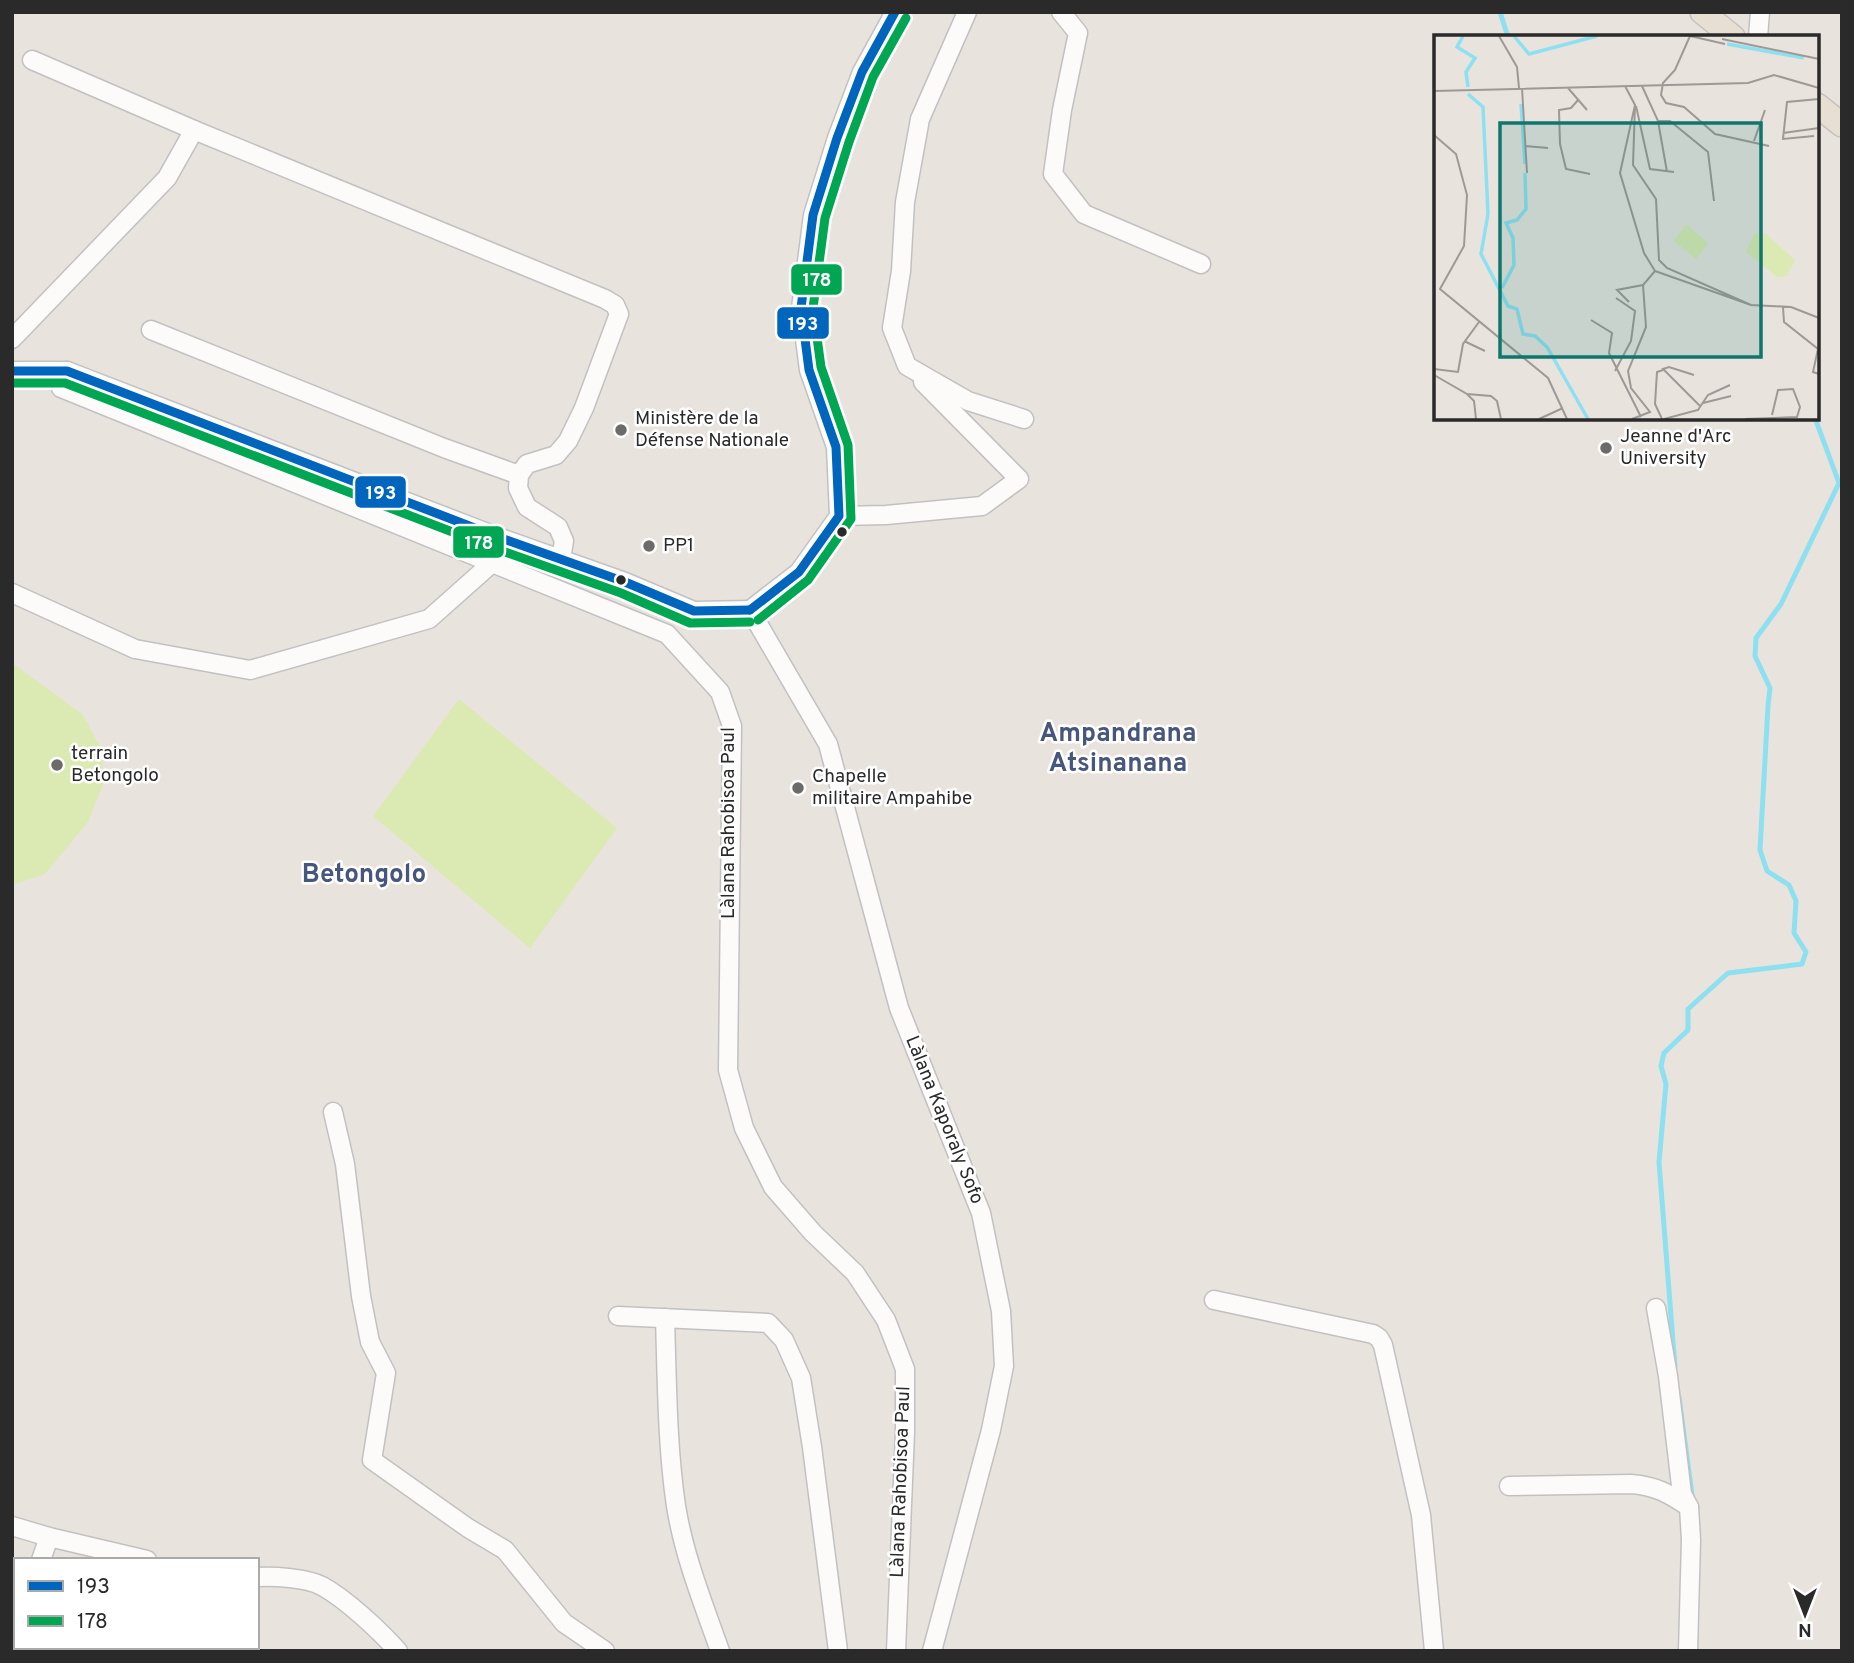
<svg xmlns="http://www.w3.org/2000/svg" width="1854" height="1663" font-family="Overpass,sans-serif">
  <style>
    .pitch { fill: #dbeab2 }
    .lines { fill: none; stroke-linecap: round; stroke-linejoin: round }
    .stream { stroke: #8de0ef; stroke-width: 5 }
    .minor-casing { stroke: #c2c1c1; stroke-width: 21 }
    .major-casing { stroke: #c4c2c0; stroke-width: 26 }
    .minor { stroke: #fcfbfa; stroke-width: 18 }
    .major { stroke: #e7e0d2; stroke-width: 23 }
    .bus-1-casing { stroke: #fff; stroke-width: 14 }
    .bus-2-casing { stroke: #fff; stroke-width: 14 }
    .bus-1 { stroke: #0065bd; stroke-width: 9 }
    .bus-2 { stroke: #00a651; stroke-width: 9 }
    .poi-dot { fill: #6d6b69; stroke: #fff; stroke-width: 2.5 }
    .bus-dot { fill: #2a2a2a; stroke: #fff; stroke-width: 2.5 }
    .labels { text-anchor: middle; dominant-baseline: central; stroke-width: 5; stroke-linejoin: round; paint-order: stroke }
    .poi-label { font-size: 19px; fill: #2a2a2a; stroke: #fff; text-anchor: start }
    .street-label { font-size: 19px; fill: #2a2a2a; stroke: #fff }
    .district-label { font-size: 26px; font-weight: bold; fill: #47567d; stroke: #fff }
    .inset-river { fill: none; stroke: #8de0ef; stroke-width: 3.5 }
    .inset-road { fill: none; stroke: #9d9996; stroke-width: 2 }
    .view { fill: #0f766e; fill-opacity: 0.15; stroke: #0f766e; stroke-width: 3.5 }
    .inset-edge { fill: none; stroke: #2a2a2a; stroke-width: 3.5 }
    .line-badge { stroke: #fff; stroke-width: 2.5 }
    .badge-label { font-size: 19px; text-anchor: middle; font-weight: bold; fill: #fff }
  </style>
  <rect width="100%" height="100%" fill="#e9e3de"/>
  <!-- pitch -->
  <g class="pitch">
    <polygon points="12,663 82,714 101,748 104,782 88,822 45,874 12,885"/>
    <polygon points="459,699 617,828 530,948 373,816"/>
  </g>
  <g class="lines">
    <!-- stream -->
    <g class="stream">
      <polyline points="1500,12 1508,37"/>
      <polyline points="1815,418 1839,483 1842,485"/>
      <polyline points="1675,1367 1659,1162 1666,1084 1661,1066 1664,1053 1688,1030 1688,1009 1728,973 1802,964 1806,952 1794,933 1796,901 1789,885 1767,871 1760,850 1768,706 1770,688 1755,656 1756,638 1781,604 1839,483"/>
      <polyline points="1679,1397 1693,1502"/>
    </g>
    <!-- minor casing -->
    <g class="minor-casing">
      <g id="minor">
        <polyline points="967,12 920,119 905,202 901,271 892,328 907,366 968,401 1024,419"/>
        <polyline points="1061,12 1078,33 1062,110 1053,174 1084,214 1201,264"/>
        <polyline points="1758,37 1760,12"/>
        <polyline points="32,60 194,130"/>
        <polyline points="151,330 444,448 519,475"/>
        <polyline points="12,339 167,178 194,130 605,299 615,305 619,314 584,408 568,441 556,455 527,464 519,475 518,488 527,507 558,527 564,541 561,559"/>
        <polyline points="12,371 67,371 498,537 625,582 694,611 750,610"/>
        <polyline points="67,371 61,388 667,634 720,692 732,726 728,1070 744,1128 773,1187 813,1233 855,1273 886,1320 905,1369 905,1432 896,1651"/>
        <polyline points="839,516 886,515 982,506 1019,479 923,382"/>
        <polyline points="12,593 135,649 250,670 429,619 492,563"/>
        <polyline points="750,610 828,744 899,1008 981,1213 1001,1311 1004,1366 991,1430 932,1651"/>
        <polyline points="750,610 799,572 839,516 836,447 809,370 801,308 813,215 837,138 862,72 895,12"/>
        <polyline points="333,1112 345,1164 361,1296 370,1342 386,1373 372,1460 468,1528 505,1550 564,1623 605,1651"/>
        <polyline points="1214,1300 1373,1334 1379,1338 1383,1345 1421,1515 1434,1651"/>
        <polyline points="1656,1308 1668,1376 1682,1494 1689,1507 1691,1540 1688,1651"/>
        <polyline points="618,1316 768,1323 784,1340 801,1378 812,1447 838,1651"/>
        <path d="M665 1318C667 1381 667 1445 676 1506 684 1556 703 1603 720 1651"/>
        <path d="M1509 1486 1631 1484C1656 1486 1668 1493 1689 1507"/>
        <polyline points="12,1526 49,1537 147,1560"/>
        <polyline points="41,1560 49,1537"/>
        <path d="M257 1577C274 1576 307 1578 322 1586 346 1599 380 1631 398 1651"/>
        <polyline points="12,1637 16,1628"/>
      </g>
    </g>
    <!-- major casing -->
    <g class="major-casing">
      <g id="major">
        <polyline points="1702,12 1733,37"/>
        <polyline points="1817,105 1842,125"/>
      </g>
    </g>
    <!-- minor -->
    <use href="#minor" class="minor"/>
    <!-- major -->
    <use href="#major" class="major"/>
    <!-- bus-1 casing -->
    <g class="bus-1-casing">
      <g id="bus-1">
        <polyline points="12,371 67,371 498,537 625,582 694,611 750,610"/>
        <polyline points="750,610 799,572 839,516 836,447 809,370 801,308 813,215 837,138 862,72 895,12"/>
      </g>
    </g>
    <!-- bus-2 casing -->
    <g class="bus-2-casing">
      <g id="bus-2">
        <polyline points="12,383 65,383 494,548 621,593 690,623 750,622"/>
        <polyline points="758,620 808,580 851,519 848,445 821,367 813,308 825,218 849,142 873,77 906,18"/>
      </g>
    </g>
    <!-- bus-1 -->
    <use href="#bus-1" class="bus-1"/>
    <!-- bus-2 -->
    <use href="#bus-2" class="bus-2"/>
  </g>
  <!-- markers -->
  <g class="poi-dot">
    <circle cx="621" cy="430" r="7"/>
    <circle cx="1606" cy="448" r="7"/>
    <circle cx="649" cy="546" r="7"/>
    <circle cx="57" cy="765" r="7"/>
    <circle cx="798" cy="788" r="7"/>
  </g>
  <g class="bus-dot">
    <circle cx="842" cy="532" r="6"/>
    <circle cx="621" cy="580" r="6"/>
  </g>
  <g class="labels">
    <!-- poi labels -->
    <g class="poi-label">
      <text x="635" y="419">Ministère de la<tspan x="635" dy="22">Défense Nationale</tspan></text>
      <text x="1620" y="437">Jeanne d'Arc<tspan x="1620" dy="22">University</tspan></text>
      <text x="663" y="546">PP1</text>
      <text x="71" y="754">terrain<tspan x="71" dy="22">Betongolo</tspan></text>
      <text x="812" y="777">Chapelle<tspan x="812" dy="22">militaire Ampahibe</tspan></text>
    </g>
    <!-- street labels -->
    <g class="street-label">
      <text transform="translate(729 823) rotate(-90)">Làlana Rahobisoa Paul</text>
      <text transform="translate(944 1120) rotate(68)">Làlana Kaporaly Sofo</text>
      <text transform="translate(901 1482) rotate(-88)">Làlana Rahobisoa Paul</text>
    </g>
    <!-- district labels -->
    <g class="district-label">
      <text x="1118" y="734">Ampandrana<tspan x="1118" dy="30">Atsinanana</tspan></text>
      <text x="364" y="875">Betongolo</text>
    </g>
  </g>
  <!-- overview -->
  <g transform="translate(1434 35)">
    <rect width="385" height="385" fill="#e9e3de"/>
    <path d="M252 189 274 208 262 224 240 206ZM331 198 361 225 353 241 343 242 312 217 320 199Z" fill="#dbeab2"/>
    <path class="inset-river" d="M29 1 23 12 41 23 32 37 34 52M80 1 95 19 163 1M293 9 370 23M34 59 49 72 54 179 47 219 74 271 83 274 89 299 101 301 113 312 154 384M87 69 91 129M68 253 80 230 79 203 72 188 83 185 92 174 91 138"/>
    <path class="inset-road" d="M65 1 83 32 85 53M256 1 241 35 229 48 227 60 232 68 250 72 281 99 335 111M256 1 291 9M288 4 385 24M191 51 201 70 186 138 210 218 221 236M208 51 224 86H236L274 117 280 166M88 53 93 138M134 53 153 75M0 56 314 48 340 40 385 53M145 64 137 73 125 75 126 109 132 134 156 139M201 70 199 130 222 164 225 225 233 233 317 270M202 71 216 134 240 137M224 86 233 137M349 98 385 93M0 100 22 119 33 160 30 211 6 254 114 343 133 384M380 101 349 104 353 67 385 64M320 106 331 75M91 111 114 113M221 236 317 270 357 272 385 283M195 267 183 255 209 250M349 272 350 287 384 314 379 337 385 339M157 285 178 298 175 318 207 382M30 306 51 316M0 334 24 337 29 309 45 287M181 336 197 306 201 276 182 263M0 340 33 359 40 366 42 384M260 340 235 332 229 334 267 372M33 359 57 361 63 366 67 384M269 368 297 361M105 384 129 373M198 384 216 377 197 353 194 336 212 292 209 250 221 236M228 384 221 369 223 337 229 335M230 384 264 375 274 360 296 350M311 384 363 382 366 372 359 354 344 355 338 380"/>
    <path class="view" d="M66 88H327V322H66Z"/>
    <rect width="385" height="385" class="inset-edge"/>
  </g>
  <g class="line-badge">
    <rect x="790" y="263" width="53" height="33" rx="7" fill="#00a651"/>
    <rect x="776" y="306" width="54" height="34" rx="7" fill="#0065bd"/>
    <rect x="354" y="475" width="53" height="34" rx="7" fill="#0065bd"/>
    <rect x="452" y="525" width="53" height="34" rx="7" fill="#00a651"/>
  </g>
  <g class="badge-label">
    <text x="817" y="286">178</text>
    <text x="803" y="330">193</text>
    <text x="381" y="499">193</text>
    <text x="479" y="549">178</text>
  </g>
  <!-- border -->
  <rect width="1854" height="1663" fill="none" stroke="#2a2a2a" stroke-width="28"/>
  <!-- legend -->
  <rect x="14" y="1558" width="245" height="91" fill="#ffffff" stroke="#aaaaaa" stroke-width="2"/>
  <rect x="28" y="1581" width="35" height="10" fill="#0065bd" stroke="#aaaaaa" stroke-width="2"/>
  <text x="77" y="1593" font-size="21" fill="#2a2a2a">193</text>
  <rect x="28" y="1616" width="35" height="10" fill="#00a651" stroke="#aaaaaa" stroke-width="2"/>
  <text x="77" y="1628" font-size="21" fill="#2a2a2a">178</text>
  <!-- north arrow -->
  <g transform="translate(1805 1614) rotate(180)" stroke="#ffffff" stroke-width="5" paint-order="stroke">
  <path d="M0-5L12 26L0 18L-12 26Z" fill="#2a2a2a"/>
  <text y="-10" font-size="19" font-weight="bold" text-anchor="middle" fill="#2a2a2a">N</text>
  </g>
</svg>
